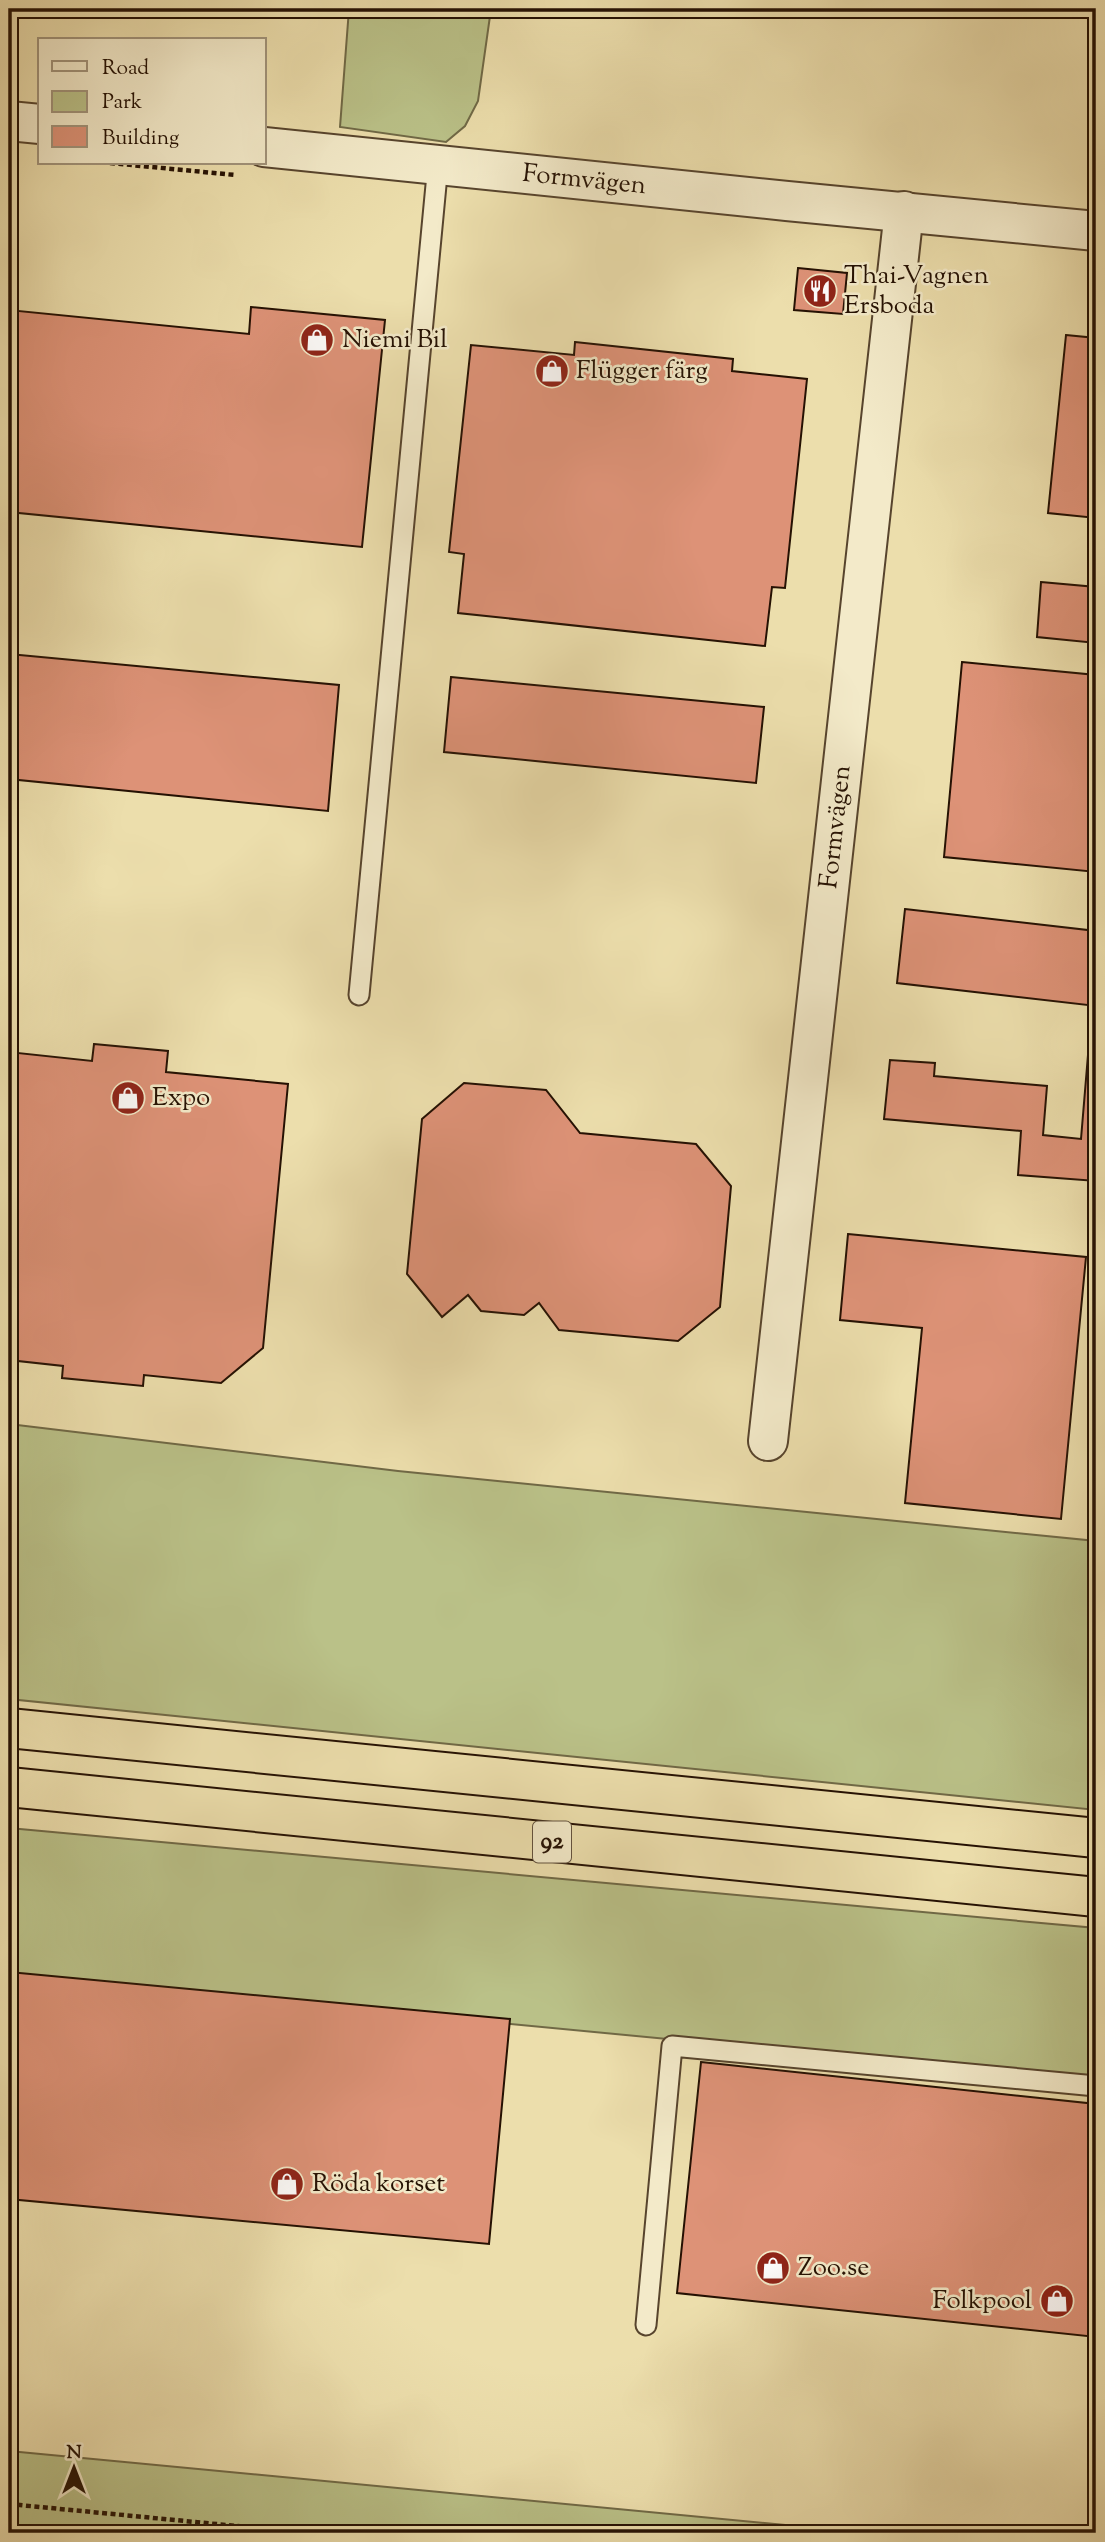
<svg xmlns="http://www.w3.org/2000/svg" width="1105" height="2542" font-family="'Sorts Mill Goudy',serif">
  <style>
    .green { fill: #bac188; stroke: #706946; stroke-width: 2 }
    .building { fill: #dd9277; stroke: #251103; stroke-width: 2 }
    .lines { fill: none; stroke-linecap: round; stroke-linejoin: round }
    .lane-casing { stroke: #57442d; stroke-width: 23 }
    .street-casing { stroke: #57442d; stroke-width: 42 }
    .highway-casing { stroke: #251103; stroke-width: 42 }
    .path { stroke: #251103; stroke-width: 4.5; stroke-dasharray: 5 3.5; stroke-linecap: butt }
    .lane { stroke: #f3eac9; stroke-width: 19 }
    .street { stroke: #f3eac9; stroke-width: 38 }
    .highway { stroke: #ecdeac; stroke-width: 38 }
    .labels { text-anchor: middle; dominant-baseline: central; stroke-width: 5; stroke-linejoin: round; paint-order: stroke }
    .shield { fill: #f3eac9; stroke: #63523e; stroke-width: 2 }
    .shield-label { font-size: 24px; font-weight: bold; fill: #251103 }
    .street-label { font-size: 26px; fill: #251103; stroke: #f3eac9 }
    .poi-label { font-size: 26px; fill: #251103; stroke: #f3eac9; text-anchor: start }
  </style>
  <rect width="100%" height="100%" fill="#ecdeac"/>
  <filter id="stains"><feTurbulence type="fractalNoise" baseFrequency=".00286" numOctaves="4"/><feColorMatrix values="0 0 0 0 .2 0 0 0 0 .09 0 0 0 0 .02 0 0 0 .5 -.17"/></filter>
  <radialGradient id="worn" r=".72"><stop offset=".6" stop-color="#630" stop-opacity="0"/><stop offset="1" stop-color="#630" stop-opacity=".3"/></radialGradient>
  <!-- green -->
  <g class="green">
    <polygon points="349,9 491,9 478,101 465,126 446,142 340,127"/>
    <polygon points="9,1424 398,1471 1096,1541 1096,1810 9,1699"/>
    <polygon points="9,1828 1096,1928 1096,2080 9,1976"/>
    <polygon points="9,2451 869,2533 9,2533"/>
  </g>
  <!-- building -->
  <g class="building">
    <polygon points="798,268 847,273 843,314 794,310"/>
    <polygon points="251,307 385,320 362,547 9,512 9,310 249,334"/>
    <polygon points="1066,335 1096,338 1096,518 1048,513"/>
    <polygon points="575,342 733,359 732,371 807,379 785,588 772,587 765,646 458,613 464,554 449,552 471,345 574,355"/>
    <polygon points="1041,582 1096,587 1096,643 1037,637"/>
    <polygon points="9,654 339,685 328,811 9,779"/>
    <polygon points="962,662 1096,675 1096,872 944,857"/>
    <polygon points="451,677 764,707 756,783 444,752"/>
    <polygon points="905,909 1096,931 1096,1006 897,983"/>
    <polygon points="1090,1031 1096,1031 1096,1181 1018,1175 1021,1131 884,1119 890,1060 935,1063 934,1076 1047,1086 1043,1135 1081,1139"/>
    <polygon points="94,1044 168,1051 166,1072 288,1084 263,1348 221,1383 144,1375 143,1386 62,1378 63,1366 9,1360 9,1052 92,1061"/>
    <polygon points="464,1083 546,1090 580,1133 696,1144 731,1186 720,1307 678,1341 559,1330 539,1303 524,1315 481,1311 468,1295 442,1317 407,1274 422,1119"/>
    <polygon points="848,1234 1086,1257 1061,1519 905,1503 922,1328 840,1320"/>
    <polygon points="1096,1456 1096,1522 1089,1521"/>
    <polygon points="9,1972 510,2019 489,2244 9,2199"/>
    <polygon points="701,2062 1096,2104 1096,2337 677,2293"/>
  </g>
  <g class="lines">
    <!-- lane casing -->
    <g class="lane-casing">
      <g id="lane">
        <polyline points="359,995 438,164"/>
        <polyline points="646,2325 672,2046 1096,2086"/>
      </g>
    </g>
    <!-- street casing -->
    <g class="street-casing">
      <g id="street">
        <polyline points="9,121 40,124"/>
        <path id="s1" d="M264 147 787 201 1096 231"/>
        <path id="s2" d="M768 1441 904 211"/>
      </g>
    </g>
    <!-- highway casing -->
    <g class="highway-casing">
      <g id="highway">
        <polyline points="9,1728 1096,1838"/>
        <polyline points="9,1787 1096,1897"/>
      </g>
    </g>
    <!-- path -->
    <g class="path">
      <polyline points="110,163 235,175"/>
      <polyline points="9,2504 309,2533"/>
    </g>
    <!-- lane -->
    <use href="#lane" class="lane"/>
    <!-- street -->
    <use href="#street" class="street"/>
    <!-- highway -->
    <use href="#highway" class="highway"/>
  </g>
  <!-- icons -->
  <defs>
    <g id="restaurant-disc" transform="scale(1.75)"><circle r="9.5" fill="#8f2418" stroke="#f3eac9"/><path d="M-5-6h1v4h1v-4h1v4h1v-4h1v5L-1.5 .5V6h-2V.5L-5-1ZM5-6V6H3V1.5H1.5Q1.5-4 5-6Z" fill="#fff"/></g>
    <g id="shop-disc" transform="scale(1.75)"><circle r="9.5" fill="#8f2418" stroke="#f3eac9"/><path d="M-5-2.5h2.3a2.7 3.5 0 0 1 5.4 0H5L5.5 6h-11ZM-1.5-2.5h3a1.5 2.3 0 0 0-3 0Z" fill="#fff"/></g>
  </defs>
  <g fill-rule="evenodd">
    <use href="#restaurant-disc" x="820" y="291"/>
    <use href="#shop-disc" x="317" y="340"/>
    <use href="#shop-disc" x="552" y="371"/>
    <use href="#shop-disc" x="128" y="1098"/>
    <use href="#shop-disc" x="287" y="2184"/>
    <use href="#shop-disc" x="773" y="2268"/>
    <use href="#shop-disc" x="1057" y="2301"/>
  </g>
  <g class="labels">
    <!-- shield labels -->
    <rect class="shield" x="533" y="1821.5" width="38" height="41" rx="5"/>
    <g class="shield-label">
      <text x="552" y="1842">92</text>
    </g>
    <!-- street labels -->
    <g class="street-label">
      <text stroke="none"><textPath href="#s1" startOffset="322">Formvägen</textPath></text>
      <text stroke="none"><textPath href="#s2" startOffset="618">Formvägen</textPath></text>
    </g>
    <!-- poi labels -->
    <g class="poi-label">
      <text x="844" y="276">Thai-Vagnen<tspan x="844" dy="30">Ersboda</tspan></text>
      <text x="342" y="340">Niemi Bil</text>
      <text x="576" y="371">Flügger färg</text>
      <text x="152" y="1098">Expo</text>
      <text x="312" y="2184">Röda korset</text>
      <text x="798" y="2268">Zoo.se</text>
      <text x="1032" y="2301" text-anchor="end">Folkpool</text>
    </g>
  </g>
  <!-- margin -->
  <rect width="1105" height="2542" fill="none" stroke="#ecdeac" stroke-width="35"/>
  <rect x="10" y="10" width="1084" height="2521" fill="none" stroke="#251103" stroke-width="3.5"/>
  <rect x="18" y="18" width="1070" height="2507" fill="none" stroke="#251103" stroke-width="2"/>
  <!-- legend -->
  <rect x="38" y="38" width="228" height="126" fill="#f3eac9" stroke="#a1937a" stroke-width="2"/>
  <rect x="52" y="61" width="35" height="10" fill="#f3eac9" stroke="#a1937a" stroke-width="2"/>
  <text x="102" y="74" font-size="21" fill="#251103">Road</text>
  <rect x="52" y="91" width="35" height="21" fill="#bac188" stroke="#a1937a" stroke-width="2"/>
  <text x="102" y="108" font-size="21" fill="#251103">Park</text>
  <rect x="52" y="126" width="35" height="21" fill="#dd9277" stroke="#a1937a" stroke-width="2"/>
  <text x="102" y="144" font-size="21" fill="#251103">Building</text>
  <!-- north arrow -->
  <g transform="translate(74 2468)" stroke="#f3eac9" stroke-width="5" paint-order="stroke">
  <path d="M0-5L12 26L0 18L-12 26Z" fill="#251103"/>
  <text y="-10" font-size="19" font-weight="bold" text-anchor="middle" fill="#251103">N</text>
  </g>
  <rect width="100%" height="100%" filter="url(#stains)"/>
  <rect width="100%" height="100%" fill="url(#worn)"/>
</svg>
